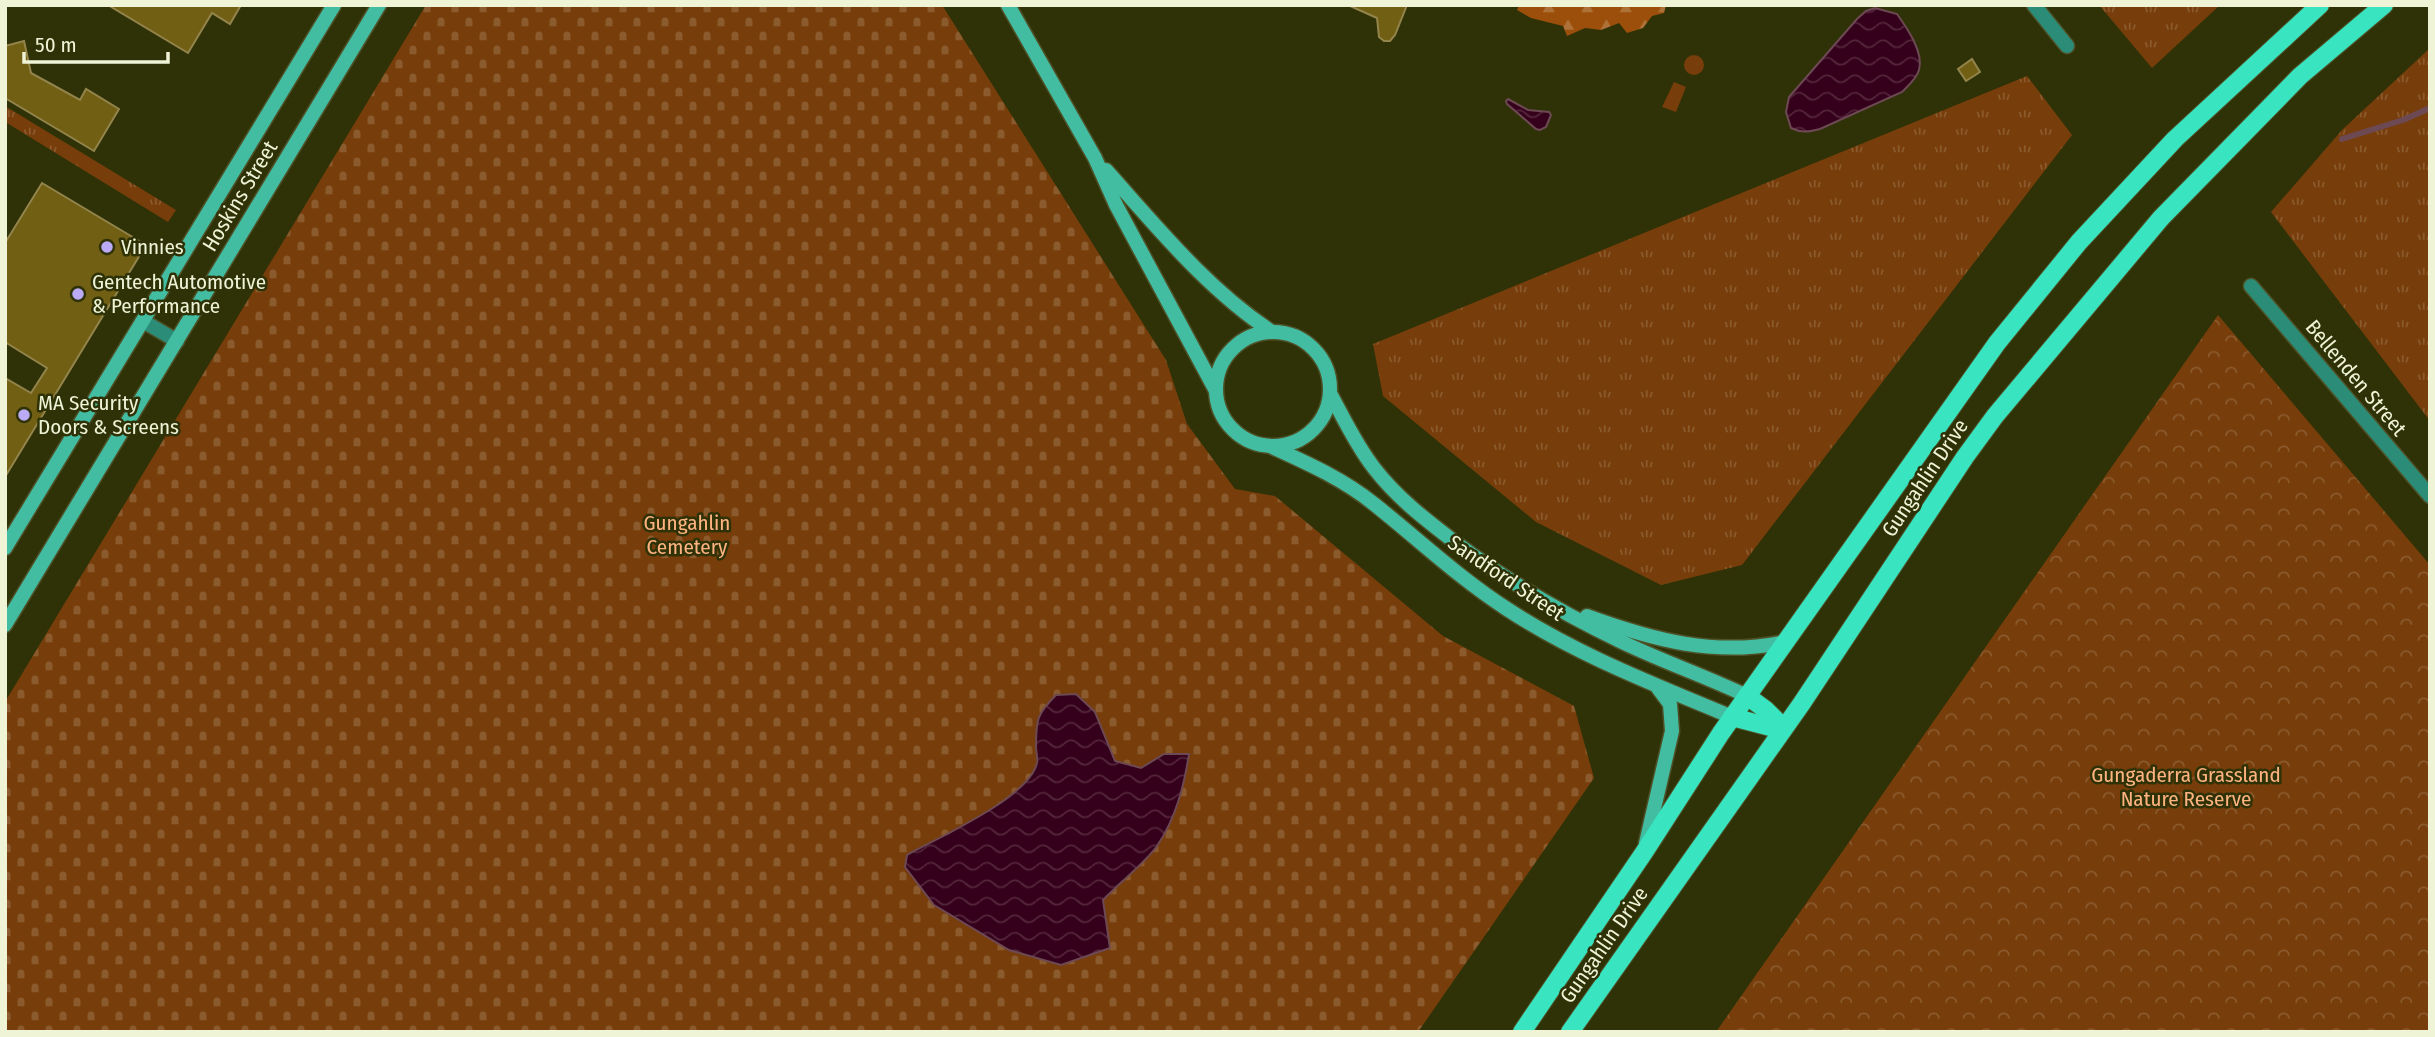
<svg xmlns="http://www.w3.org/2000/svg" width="2435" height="1037" font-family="'Fira Sans Condensed',sans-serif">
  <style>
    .grass { fill: url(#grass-tufts) }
    .forest { fill: url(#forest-firs) }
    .cemetery { fill: url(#cemetery-stones) }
    .park { fill: url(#park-crowns) }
    .garden { fill: #773d0a }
    .water { fill: url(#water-waves); stroke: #6d4953; stroke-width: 2 }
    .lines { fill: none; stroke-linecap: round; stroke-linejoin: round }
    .stream { stroke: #6d4953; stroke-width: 6 }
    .building { fill: #715f13; stroke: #93844c; stroke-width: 2 }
    .street-casing { stroke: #4e5128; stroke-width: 17 }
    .secondary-casing { stroke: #4e5128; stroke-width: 17 }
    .primary-casing { stroke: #4e5128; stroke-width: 20 }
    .street { stroke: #2b8d77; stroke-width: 14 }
    .secondary { stroke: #42bda1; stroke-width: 14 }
    .primary { stroke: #38e5c0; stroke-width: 18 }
    .poi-dot { fill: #bbaaf6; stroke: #2f3207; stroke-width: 2.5 }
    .labels { text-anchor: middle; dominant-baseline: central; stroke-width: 5; stroke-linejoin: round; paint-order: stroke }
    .street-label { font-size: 21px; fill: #eff4d7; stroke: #2f3207 }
    .poi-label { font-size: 21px; fill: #eff4d7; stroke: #2f3207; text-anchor: start }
    .park-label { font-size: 21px; fill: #ffb380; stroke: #2f3207 }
  </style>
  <defs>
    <pattern id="grass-tufts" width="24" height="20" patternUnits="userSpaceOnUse" patternTransform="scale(1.75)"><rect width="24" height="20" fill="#773d0a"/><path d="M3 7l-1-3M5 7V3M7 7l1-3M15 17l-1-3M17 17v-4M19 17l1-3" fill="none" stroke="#8b5a2d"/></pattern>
    <pattern id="forest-firs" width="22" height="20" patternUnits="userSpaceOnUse" patternTransform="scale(1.75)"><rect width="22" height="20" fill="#9b4f0a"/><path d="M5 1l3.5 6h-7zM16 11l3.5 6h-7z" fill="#ae7239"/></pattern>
    <pattern id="cemetery-stones" width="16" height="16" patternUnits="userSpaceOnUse" patternTransform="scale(1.75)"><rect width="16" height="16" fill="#773d0a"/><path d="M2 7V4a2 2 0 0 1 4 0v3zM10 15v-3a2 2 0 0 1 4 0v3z" fill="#8b5a2d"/></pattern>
    <pattern id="park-crowns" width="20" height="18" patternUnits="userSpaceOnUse" patternTransform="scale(1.75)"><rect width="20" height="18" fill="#773d0a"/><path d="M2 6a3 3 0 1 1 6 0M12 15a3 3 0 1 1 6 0" fill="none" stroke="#8b5a2d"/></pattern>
    <pattern id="water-waves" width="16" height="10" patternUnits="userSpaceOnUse" patternTransform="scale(1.75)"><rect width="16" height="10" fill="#35001b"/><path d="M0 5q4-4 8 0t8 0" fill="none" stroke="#53263b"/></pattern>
  </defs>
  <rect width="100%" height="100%" fill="#2f3207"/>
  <!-- grass -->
  <g class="grass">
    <polygon points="2099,5 2220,5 2152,68"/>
    <polygon points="2430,48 2430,421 2271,212 2342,130"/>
    <polygon points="2027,76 2072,135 1742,565 1661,585 1536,522 1383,396 1373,344"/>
    <polygon points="5,106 176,210 168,222 7,123 5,125"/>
  </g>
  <!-- forest -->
  <polygon class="forest" points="1519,5 1666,5 1664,13 1652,16 1643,28 1627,33 1619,23 1601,30 1585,28 1567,36 1563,26 1531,18 1517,10"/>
  <!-- cemetery -->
  <polygon class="cemetery" points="426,5 942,5 1166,360 1187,424 1235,489 1275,496 1443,636 1574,706 1594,778 1418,1032 5,1032 5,702"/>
  <!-- park -->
  <polygon class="park" points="2218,315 2430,565 2430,1032 1716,1032"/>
  <!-- garden -->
  <g class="garden">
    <circle cx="1694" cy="65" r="10"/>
    <polygon points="1674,82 1686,87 1676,112 1662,107"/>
  </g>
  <!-- water -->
  <g class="water">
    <path d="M1875 8 1897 14C1907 28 1924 52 1919 70 1917 78 1908 86 1902 92L1820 129C1809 132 1801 133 1791 128L1786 112 1789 97 1857 19 1866 11Z"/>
    <polygon points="1508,99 1528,110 1549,112 1551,115 1546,127 1540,130 1536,129 1507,104 1506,101"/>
    <path d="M1076 694 1095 712 1115 761 1141 768 1164 754H1189C1184 786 1176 818 1157 846 1146 862 1118 884 1103 900L1110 948 1061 965 1009 950 934 905 905 867 907 855C937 838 1029 798 1037 763 1038 758 1036 752 1036 747 1036 719 1037 714 1056 695Z"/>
  </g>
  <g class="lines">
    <!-- stream -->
    <polyline class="stream" points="2342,139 2403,120 2430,108"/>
  </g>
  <!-- building -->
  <g class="building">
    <polygon points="108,5 241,5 230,24 212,13 188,53"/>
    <polygon points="1348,5 1407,5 1395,35 1390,41 1384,41 1379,37 1377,18"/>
    <polygon points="24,41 31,73 80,100 86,89 119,109 94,151 5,98 5,46"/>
    <polygon points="1972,59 1980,72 1966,81 1958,69"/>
    <polygon points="42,183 146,245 5,477 5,378 31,393 47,368 5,342 5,243"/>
  </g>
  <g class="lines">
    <!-- street casing -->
    <g class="street-casing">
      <g id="street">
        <polyline points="2034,5 2067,46"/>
        <polyline points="2251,286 2430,496"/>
        <polyline points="143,321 177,341"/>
      </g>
    </g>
    <!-- secondary casing -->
    <g class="secondary-casing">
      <g id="secondary">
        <polyline points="1008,5 1095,158 1116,205 1216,391"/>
        <path d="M1106 170C1157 227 1207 289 1272 332"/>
        <circle cx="1273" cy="389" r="57"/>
        <path d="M1331 395C1344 419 1356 445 1374 468 1397 498 1426 520 1456 543 1507 581 1562 613 1620 641 1661 661 1705 676 1747 696"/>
        <path d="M1272 447C1307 463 1343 479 1374 504 1418 539 1459 578 1507 609 1577 655 1656 685 1732 717"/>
        <polyline points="5,548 334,5"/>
        <path d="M1587 616C1653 640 1715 657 1785 642"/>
        <polyline points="5,625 379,5"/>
        <polyline points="1646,843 1672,731 1670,704 1658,688"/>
      </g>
    </g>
    <!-- primary casing -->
    <g class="primary-casing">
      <g id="primary">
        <polyline points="1747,696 1766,710 1784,728"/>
        <polyline points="1732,717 1782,730"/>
        <polyline points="1522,1032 1645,851 1721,733 1997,343 2079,242 2175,139 2320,5"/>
        <polyline points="1570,1032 1802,703 1965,457 1995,416 2161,218 2300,76 2384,5"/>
      </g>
    </g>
    <!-- street -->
    <use href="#street" class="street"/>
    <!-- secondary -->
    <use href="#secondary" class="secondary"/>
    <!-- primary -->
    <use href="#primary" class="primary"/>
  </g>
  <!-- markers -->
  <g class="poi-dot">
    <circle cx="107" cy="247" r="7"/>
    <circle cx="78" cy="294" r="7"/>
    <circle cx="24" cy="415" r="7"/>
  </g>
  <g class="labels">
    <!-- street labels -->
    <g class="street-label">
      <text transform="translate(240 196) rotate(-59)">Hoskins Street</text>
      <text transform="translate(2356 378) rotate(50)">Bellenden Street</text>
      <text transform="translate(1925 478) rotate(-56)">Gungahlin Drive</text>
      <text transform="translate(1506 578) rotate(34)">Sandford Street</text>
      <text transform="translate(1604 945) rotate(-55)">Gungahlin Drive</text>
    </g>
    <!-- poi labels -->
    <g class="poi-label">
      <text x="121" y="247">Vinnies</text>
      <text x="92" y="282">Gentech Automotive<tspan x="92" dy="24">&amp; Performance</tspan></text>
      <text x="38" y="403">MA Security<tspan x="38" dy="24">Doors &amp; Screens</tspan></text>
    </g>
    <!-- park labels -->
    <g class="park-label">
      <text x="687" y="523">Gungahlin<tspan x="687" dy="24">Cemetery</tspan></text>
      <text x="2186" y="775">Gungaderra Grassland<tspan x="2186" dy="24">Nature Reserve</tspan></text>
    </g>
  </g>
  <!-- border -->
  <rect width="2435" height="1037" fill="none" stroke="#eff4d7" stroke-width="14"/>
  <!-- scale -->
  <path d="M24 52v10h144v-10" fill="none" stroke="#eff4d7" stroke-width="3.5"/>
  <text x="35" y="52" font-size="21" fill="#eff4d7" stroke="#2f3207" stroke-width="5" paint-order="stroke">50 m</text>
</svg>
